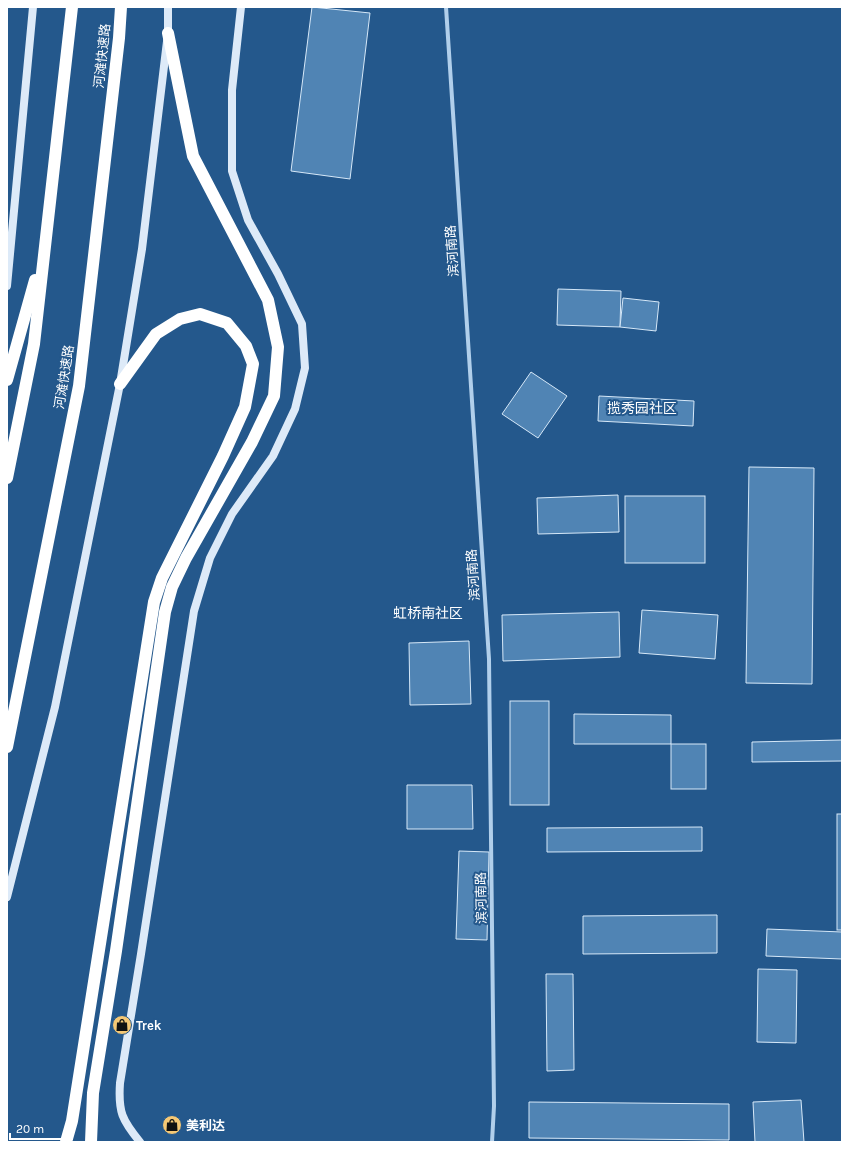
<svg xmlns="http://www.w3.org/2000/svg" width="849" height="1149" font-family="Karla,'Noto Sans SC',sans-serif">
  <style>
    .building { fill: #5084b4; stroke: #d6e8f8 }
    .lines { fill: none; stroke-linecap: round; stroke-linejoin: round }
    .street { stroke: #b1cfeb; stroke-width: 4 }
    .secondary { stroke: #ddeaf8; stroke-width: 8 }
    .highway { stroke: #fff; stroke-width: 12 }
    .labels { text-anchor: middle; dominant-baseline: central; stroke-width: 4; stroke-linejoin: round; paint-order: stroke }
    .street-label { font-size: 13px; fill: #fff; stroke: #24588c }
    .poi-label { font-size: 13px; font-weight: bold; fill: #fff; stroke: #24588c; text-anchor: start }
    .neighbourhood-label { font-size: 14px; fill: #fff; stroke: #24588c }
  </style>
  <rect width="100%" height="100%" fill="#24588c"/>
  <!-- building -->
  <g class="building">
    <polygon points="312,7 370,13 350,179 291,171"/>
    <polygon points="558,289 621,291 620,327 557,325"/>
    <polygon points="623,298 659,302 656,331 620,327"/>
    <polygon points="531,372 567,396 538,438 502,414"/>
    <polygon points="599,396 694,401 693,426 598,421"/>
    <polygon points="749,467 814,468 812,684 746,683"/>
    <polygon points="618,495 619,532 538,534 537,498"/>
    <rect x="625" y="496" width="80" height="67"/>
    <polygon points="642,610 718,615 715,659 639,653"/>
    <polygon points="619,612 620,657 503,661 502,615"/>
    <polygon points="469,641 471,704 410,705 409,643"/>
    <rect x="510" y="701" width="39" height="104"/>
    <polygon points="574,714 671,715 671,744 574,744"/>
    <polygon points="842,740 842,761 752,762 752,742"/>
    <rect x="671" y="744" width="35" height="45"/>
    <polygon points="407,785 472,785 473,829 407,829"/>
    <rect x="837" y="814" width="5" height="116"/>
    <polygon points="702,827 702,851 547,852 547,828"/>
    <polygon points="459,851 489,852 487,940 456,939"/>
    <polygon points="717,915 717,953 583,954 583,916"/>
    <polygon points="767,929 842,932 842,959 766,956"/>
    <polygon points="758,969 797,970 796,1043 757,1042"/>
    <polygon points="546,974 573,974 574,1070 547,1071"/>
    <polygon points="801,1100 804,1142 755,1142 753,1102"/>
    <polygon points="529,1102 729,1104 729,1140 529,1138"/>
  </g>
  <g class="lines">
    <!-- street -->
    <polyline class="street" points="446,7 489,659 494,1106 492,1142"/>
    <!-- secondary -->
    <g class="secondary">
      <polyline points="7,286 33,7"/>
      <polyline points="7,897 55,707 120,384 142,249 168,33 168,7"/>
      <path d="M140 1142C122 1120 118 1112 120 1083L141 954 194 611 210 558 232 514 273 456 295 409 305 368 302 324 278 274 248 220 232 171V90L241 7"/>
    </g>
    <!-- highway -->
    <g class="highway">
      <polyline points="7,380 35,280"/>
      <polyline points="7,478 34,344 72,7"/>
      <polyline points="7,747 79,386 119,38 121,7"/>
      <polyline points="66,1142 72,1121 154,602 162,578 223,456 245,407 253,364 246,346 227,323 200,314 180,319 156,334 120,384"/>
      <polyline points="91,1142 93,1093 116,951 165,612 172,587 186,558 252,442 274,396 278,347 268,300 193,156 168,33"/>
    </g>
  </g>
  <!-- icons -->
  <defs>
    <g id="shop-disc" transform="scale(1)"><circle r="9.5" fill="#f5c875" stroke="#24588c"/><path d="M-5-2.5h2.3a2.7 3.5 0 0 1 5.4 0H5L5.5 6h-11ZM-1.5-2.5h3a1.5 2.3 0 0 0-3 0Z" fill="#111"/></g>
  </defs>
  <g fill-rule="evenodd">
    <use href="#shop-disc" x="122" y="1025"/>
    <use href="#shop-disc" x="172" y="1125"/>
  </g>
  <g class="labels">
    <!-- street labels -->
    <g class="street-label">
      <text transform="translate(102 56) rotate(-84)">河滩快速路</text>
      <text transform="translate(452 251) rotate(-94)">滨河南路</text>
      <text transform="translate(64 377) rotate(-81)">河滩快速路</text>
      <text transform="translate(473 575) rotate(-94)">滨河南路</text>
      <text transform="translate(481 898) rotate(-91)">滨河南路</text>
    </g>
    <!-- poi labels -->
    <g class="poi-label">
      <text x="136" y="1025">Trek</text>
      <text x="186" y="1125">美利达</text>
    </g>
    <!-- neighbourhood labels -->
    <g class="neighbourhood-label">
      <text x="642" y="408">揽秀园社区</text>
      <text x="428" y="613">虹桥南社区</text>
    </g>
  </g>
  <!-- border -->
  <rect width="849" height="1149" fill="none" stroke="#ffffff" stroke-width="16"/>
  <!-- scale -->
  <path d="M10 1133v6h62v-6" fill="none" stroke="#ffffff" stroke-width="2"/>
  <text x="16" y="1133" font-size="12" fill="#ffffff" stroke="#24588c" stroke-width="3" paint-order="stroke">20 m</text>
</svg>
